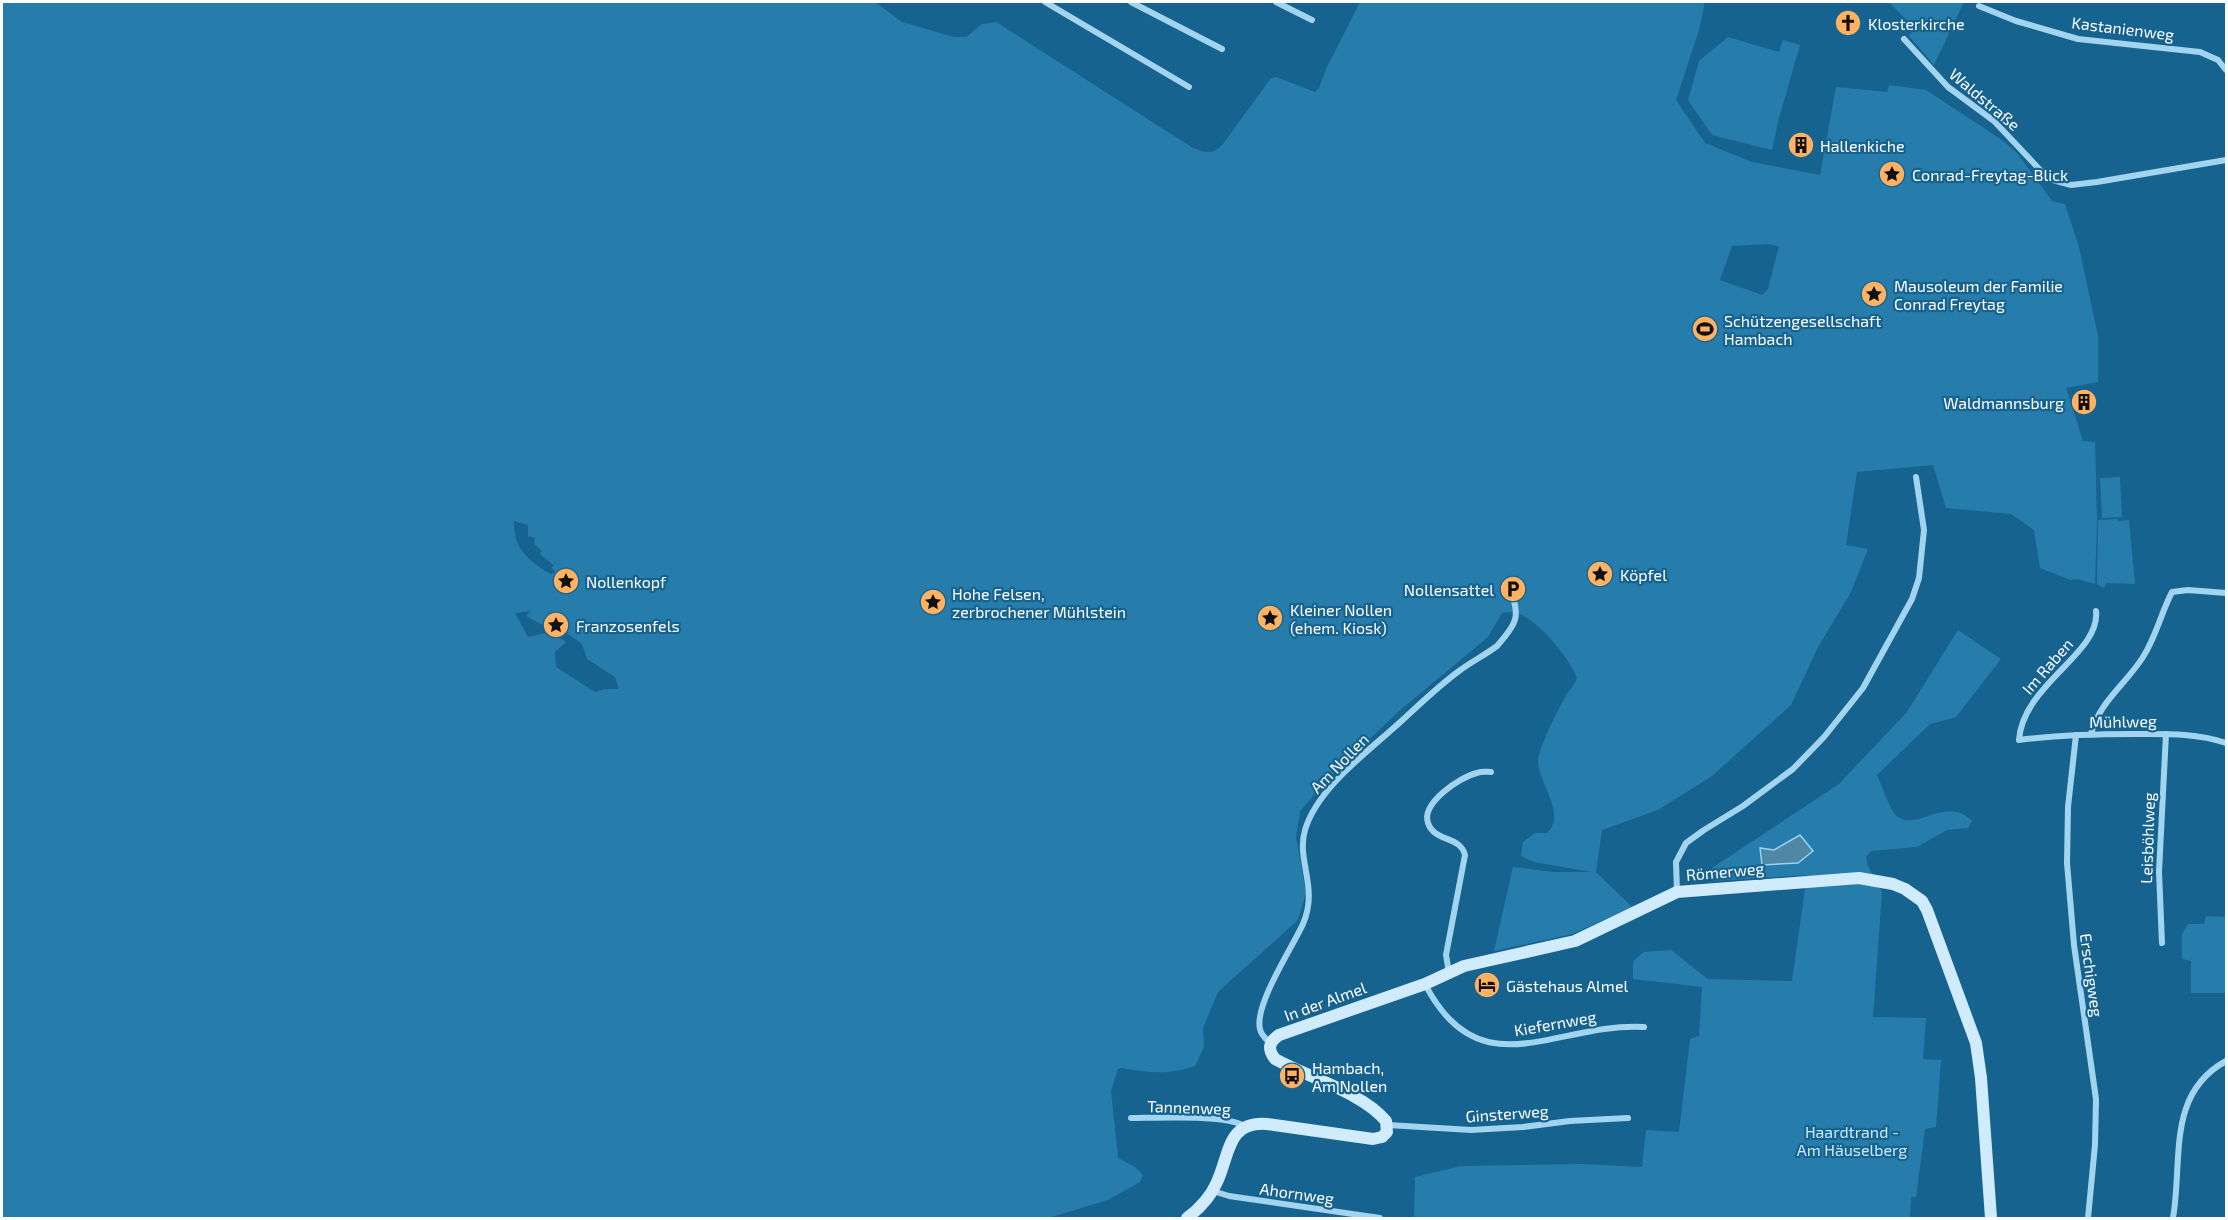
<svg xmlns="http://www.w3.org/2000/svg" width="2228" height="1220" font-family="'Exo 2',sans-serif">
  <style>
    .green { fill: #267dab; fill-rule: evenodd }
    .water { fill: #5087a5; stroke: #95d3f2; stroke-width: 1.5 }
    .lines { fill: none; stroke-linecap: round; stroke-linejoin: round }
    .street { stroke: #a2d4f0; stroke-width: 6 }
    .secondary { stroke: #d0ebfb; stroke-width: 12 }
    .labels { text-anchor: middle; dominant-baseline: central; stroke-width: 4.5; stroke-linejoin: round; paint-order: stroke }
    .poi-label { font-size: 16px; fill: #fff; stroke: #16638f; text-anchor: start }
    .street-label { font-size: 16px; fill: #fff; stroke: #16638f }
    .park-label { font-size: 16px; fill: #c9eafb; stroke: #16638f }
  </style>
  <rect width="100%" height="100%" fill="#16638f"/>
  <!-- green -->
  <g class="green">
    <path d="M2 2H875L902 22 954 37H966L982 24 996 22 1193 148C1206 153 1213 155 1223 144L1271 78 1276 77 1315 92 1319 88 1326 69 1360 2H1705L1699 30 1676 100 1705 143 1752 162 1820 175 1836 87 1887 92 1889 85 1926 90 2002 140 2017 153 2052 201 2065 204 2079 247 2098 336V382L2066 388 2083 441 2095 442 2097 521 2095 584 2077 579 2071 580 2040 568 2034 530 2011 514 1946 508 1933 465 1857 472 1846 545 1868 549 1851 592 1818 647 1791 705 1712 776 1658 810 1602 830 1596 872 1632 907 1572 934 1494 951 1513 867 1554 872H1591L1534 862 1521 856 1523 842 1535 833H1547C1567 815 1539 783 1538 762 1537 751 1560 705 1567 694 1571 688 1575 684 1577 678 1570 658 1534 614 1512 612 1508 612 1505 613 1502 613L1488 637 1398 712 1331 776 1300 811 1296 837 1306 893 1298 920 1218 992 1203 1028 1204 1047 1195 1066C1167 1075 1151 1073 1122 1068L1118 1069 1111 1091 1118 1158 1135 1167 1143 1175 1140 1182 1108 1200 1048 1218H2ZM1767 244 1779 246 1768 289 1762 295 1720 280 1732 246ZM514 521 528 525V536L535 538 534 544 542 551 540 553C544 560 550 560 554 566L551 567 555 572 551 574C528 561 513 548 514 521ZM531 611 526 616 540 624 566 621 568 634 582 644 587 659 615 677 619 689H605L595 692 556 667 555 652 566 642 551 632 528 637 515 613Z"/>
    <polygon points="1889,2 1964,2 1934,65 1909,36 1915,29"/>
    <polygon points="1728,37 1779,52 1783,40 1800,45 1779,118 1772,150 1712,135 1688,100 1699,61"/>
    <polygon points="2120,477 2122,517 2102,518 2100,478"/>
    <polygon points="2117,519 2118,521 2129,520 2135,584 2106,583 2104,588 2097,584 2098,520"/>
    <path d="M1958 630 2001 659 1956 717 1930 724 1877 775C1882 786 1886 799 1892 810 1910 840 1944 792 1972 821L1968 828 1947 830 1917 847 1871 851 1866 857 1867 864 1882 892 1873 1017 1926 1018 1923 1059 1941 1060 1936 1127 1925 1129 1916 1197H1911L1910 1218H1414L1415 1177 1461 1166 1582 1164 1642 1167 1646 1130 1679 1132 1690 1039 1699 1036 1702 987 1633 979V961L1644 952 1671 950 1708 979 1792 981 1807 875 1713 881 1712 868 1839 784 1907 712Z"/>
    <polygon points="2206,916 2226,917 2226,993 2191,993 2191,961 2182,959 2182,934 2188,924 2204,924"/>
  </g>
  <!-- water -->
  <polygon class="water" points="1800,835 1813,851 1798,863 1762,865 1760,848 1774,850"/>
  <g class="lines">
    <!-- street -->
    <g class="street">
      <polyline points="1045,2 1189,87"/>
      <polyline points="1131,2 1222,49"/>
      <polyline points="1276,2 1312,20"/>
      <polyline points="1979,6 2016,21 2078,39 2200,52 2218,60 2226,70"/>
      <polyline points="1904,39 1948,87 1994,121 2043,173 2053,180 2071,185 2097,182 2226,160"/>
      <path d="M2096 611C2101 653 2023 684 2019 740 2057 735 2096 734 2135 734 2166 734 2196 733 2226 743"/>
      <path d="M2091 734C2099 702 2126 684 2143 657 2156 637 2161 613 2172 592L2188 590 2226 593"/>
      <polyline points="2076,735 2068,807 2067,863 2074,945 2096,1099 2095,1145 2088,1218"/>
      <polyline points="1677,892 1676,862 1686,843 1704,830 1743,806 1793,769 1824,737 1863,688 1912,599 1919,578 1924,530 1916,477"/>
      <polyline points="2162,943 2159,872 2166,734"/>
      <path d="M1449 973 1446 955 1465 855C1460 835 1435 843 1428 823 1421 803 1460 777 1477 773 1482 771 1486 772 1491 772"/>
      <path d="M1425 984C1480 1091 1556 1022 1644 1027"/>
      <path d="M1270 1043C1266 1039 1261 1035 1260 1029 1254 1005 1292 948 1303 924 1319 887 1296 861 1305 830 1317 789 1366 753 1397 725 1417 707 1437 687 1459 671 1471 662 1485 655 1497 646 1521 619 1518 617 1510 584"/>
      <path d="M1131 1118C1154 1118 1228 1114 1244 1126"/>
      <polyline points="1388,1125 1471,1130 1523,1127 1570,1121 1628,1118"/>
      <polyline points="1213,1191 1229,1196 1380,1218"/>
      <path d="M2173 1218C2183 1160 2166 1094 2226 1061"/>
    </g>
    <!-- secondary -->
    <path class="secondary" d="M1187 1218C1199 1209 1211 1196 1217 1182 1230 1154 1227 1121 1267 1124L1373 1139 1382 1137 1387 1132 1386 1121C1362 1092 1307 1077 1275 1059 1267 1049 1269 1042 1279 1035L1425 984 1464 966 1575 941 1677 892 1859 878 1893 884 1905 889 1922 901 1927 910 1976 1043 1981 1078 1991 1218"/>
  </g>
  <!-- icons -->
  <defs>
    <g id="church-disc" transform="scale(1.35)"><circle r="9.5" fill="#ffb261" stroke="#16638f"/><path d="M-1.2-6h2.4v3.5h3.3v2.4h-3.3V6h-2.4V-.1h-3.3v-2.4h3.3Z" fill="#111"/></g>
    <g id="building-disc" transform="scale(1.35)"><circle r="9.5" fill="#ffb261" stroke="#16638f"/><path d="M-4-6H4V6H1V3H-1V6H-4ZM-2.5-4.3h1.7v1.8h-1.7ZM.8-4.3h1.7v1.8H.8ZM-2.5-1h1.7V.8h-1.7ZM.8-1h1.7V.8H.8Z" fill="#111"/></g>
    <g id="sight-disc" transform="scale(1.35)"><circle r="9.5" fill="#ffb261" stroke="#16638f"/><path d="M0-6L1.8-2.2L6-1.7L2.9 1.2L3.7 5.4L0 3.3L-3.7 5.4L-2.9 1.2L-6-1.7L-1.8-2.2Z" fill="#111"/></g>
    <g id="stadium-disc" transform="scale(1.35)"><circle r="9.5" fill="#ffb261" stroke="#16638f"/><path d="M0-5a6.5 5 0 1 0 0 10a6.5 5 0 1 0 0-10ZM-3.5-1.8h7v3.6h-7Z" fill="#111"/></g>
    <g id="parking-disc" transform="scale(1.35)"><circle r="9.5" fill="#ffb261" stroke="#16638f"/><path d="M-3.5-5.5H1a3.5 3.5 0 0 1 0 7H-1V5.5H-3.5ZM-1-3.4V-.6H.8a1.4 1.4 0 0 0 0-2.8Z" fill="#111"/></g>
    <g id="hotel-disc" transform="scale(1.35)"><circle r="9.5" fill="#ffb261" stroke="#16638f"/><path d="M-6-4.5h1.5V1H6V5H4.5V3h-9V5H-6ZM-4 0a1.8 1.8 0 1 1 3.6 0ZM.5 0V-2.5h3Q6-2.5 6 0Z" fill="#111"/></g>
    <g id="bus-disc" transform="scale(1.35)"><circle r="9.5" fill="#ffb261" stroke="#16638f"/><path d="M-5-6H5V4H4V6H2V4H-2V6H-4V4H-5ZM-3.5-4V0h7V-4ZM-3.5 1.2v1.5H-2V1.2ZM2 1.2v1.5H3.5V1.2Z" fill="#111"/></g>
  </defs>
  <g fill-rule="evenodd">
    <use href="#church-disc" x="1848" y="23"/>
    <use href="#building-disc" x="1801" y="145"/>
    <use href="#sight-disc" x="1892" y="174"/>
    <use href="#sight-disc" x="1874" y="294"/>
    <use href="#stadium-disc" x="1705" y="329"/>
    <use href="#building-disc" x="2084" y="402"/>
    <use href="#sight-disc" x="1600" y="574"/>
    <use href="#sight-disc" x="566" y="581"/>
    <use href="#parking-disc" x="1513" y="589"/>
    <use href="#sight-disc" x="933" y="602"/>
    <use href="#sight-disc" x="1270" y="618"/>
    <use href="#sight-disc" x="556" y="625"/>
    <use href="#hotel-disc" x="1487" y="985"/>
    <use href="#bus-disc" x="1292" y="1076"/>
  </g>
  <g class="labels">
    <!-- poi labels -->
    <g class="poi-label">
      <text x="1868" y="23">Klosterkirche</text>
      <text x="1820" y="145">Hallenkiche</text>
      <text x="1912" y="174">Conrad-Freytag-Blick</text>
      <text x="1894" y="285">Mausoleum der Familie<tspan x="1894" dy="18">Conrad Freytag</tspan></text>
      <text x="1724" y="320">Schützengesellschaft<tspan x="1724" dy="18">Hambach</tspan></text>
      <text x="2064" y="402" text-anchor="end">Waldmannsburg</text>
      <text x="1620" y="574">Köpfel</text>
      <text x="586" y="581">Nollenkopf</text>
      <text x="1494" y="589" text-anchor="end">Nollensattel</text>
      <text x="952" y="593">Hohe Felsen,<tspan x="952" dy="18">zerbrochener Mühlstein</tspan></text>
      <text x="1290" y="609">Kleiner Nollen<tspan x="1290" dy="18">(ehem. Kiosk)</tspan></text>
      <text x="576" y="625">Franzosenfels</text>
      <text x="1506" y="985">Gästehaus Almel</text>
      <text x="1312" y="1067">Hambach,<tspan x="1312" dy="18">Am Nollen</tspan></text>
    </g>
    <!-- street labels -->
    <g class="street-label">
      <text transform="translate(2123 28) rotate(7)">Kastanienweg</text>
      <text transform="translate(1985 99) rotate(40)">Waldstraße</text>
      <text transform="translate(2047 666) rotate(-49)">Im Raben</text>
      <text transform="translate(2123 721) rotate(-1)">Mühlweg</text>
      <text transform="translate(1339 763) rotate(-46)">Am Nollen</text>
      <text transform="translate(2147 838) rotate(-88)">Leisböhlweg</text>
      <text transform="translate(1725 871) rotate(-5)">Römerweg</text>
      <text transform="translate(2092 975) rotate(82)">Erschigweg</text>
      <text transform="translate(1325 1001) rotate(-20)">In der Almel</text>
      <text transform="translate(1555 1023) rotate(-10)">Kiefernweg</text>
      <text transform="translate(1189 1107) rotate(2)">Tannenweg</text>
      <text transform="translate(1507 1113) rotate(-4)">Ginsterweg</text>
      <text transform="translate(1297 1193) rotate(8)">Ahornweg</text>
    </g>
    <!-- park labels -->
    <g class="park-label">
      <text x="1852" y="1131">Haardtrand -<tspan x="1852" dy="18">Am Häuselberg</tspan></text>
    </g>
  </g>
  <!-- border -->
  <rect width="2228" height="1220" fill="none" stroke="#ffffff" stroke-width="6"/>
</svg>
